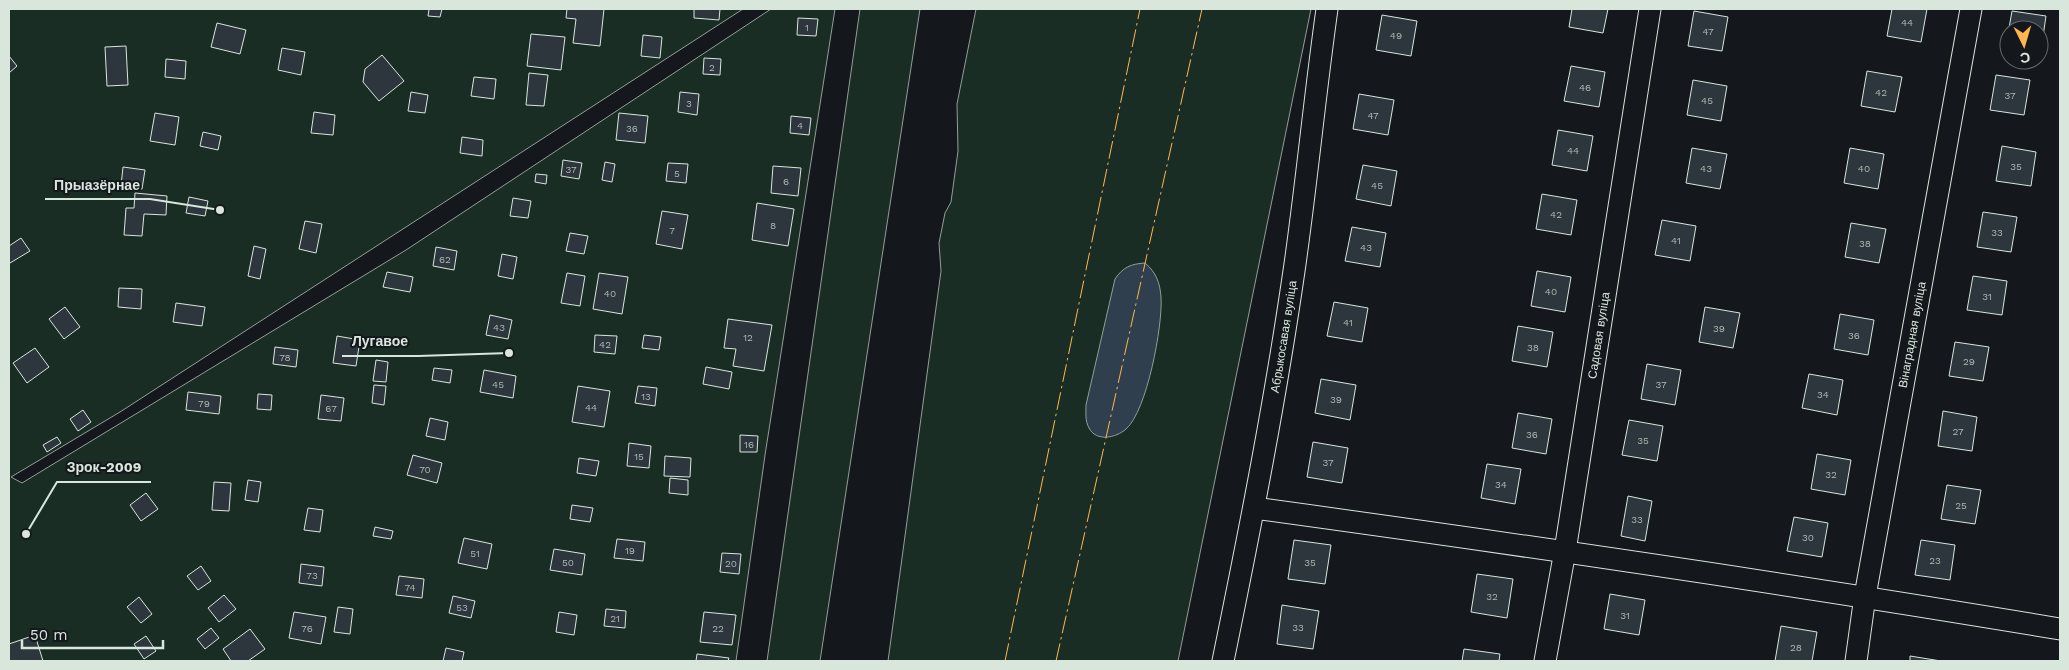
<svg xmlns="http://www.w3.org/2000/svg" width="2069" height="670" font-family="'Work Sans',sans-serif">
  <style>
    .green { fill: #1a2d24; stroke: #939e99 }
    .water { fill: #2f3f4d; stroke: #939e99 }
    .building { fill: #2c363c; stroke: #d8e6dc }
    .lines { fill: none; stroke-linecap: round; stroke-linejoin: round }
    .minor-casing { stroke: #d8e6dc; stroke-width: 23 }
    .minor { stroke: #14181c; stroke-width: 21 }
    .power { stroke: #ffb74d; stroke-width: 1; stroke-dasharray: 18 4 2.5 4; stroke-linecap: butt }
    .labels { text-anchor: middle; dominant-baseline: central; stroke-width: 4; stroke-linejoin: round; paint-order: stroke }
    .number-label { font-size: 10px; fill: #adbab4 }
    .street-label { font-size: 12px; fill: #d8e6dc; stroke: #14181c }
    .leader { fill: none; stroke: #d8e6dc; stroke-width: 2 }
    .callout-dot { fill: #d8e6dc; stroke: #14181c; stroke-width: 2 }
    .callout-label { font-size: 14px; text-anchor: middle; font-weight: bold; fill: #d8e6dc; stroke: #14181c; stroke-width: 4; stroke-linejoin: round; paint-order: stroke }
  </style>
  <rect width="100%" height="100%" fill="#14181c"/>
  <!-- green -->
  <g class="green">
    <polygon points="9,9 743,9 120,412 11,477 22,483 406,250 771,9 835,9 765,455 736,661 9,661"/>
    <polygon points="860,9 920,9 820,661 767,661"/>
    <polygon points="976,9 1311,9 1178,661 888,661 941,271 939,243 945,213 951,202 958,151 957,104"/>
  </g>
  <!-- water -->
  <path class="water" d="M1145 263C1156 272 1160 283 1161 297 1163 325 1147 411 1126 429 1116 438 1096 442 1089 428 1085 421 1086 413 1086 405L1115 279C1123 267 1131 264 1145 263Z"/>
  <!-- building -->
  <g class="building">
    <polygon points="429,9 442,9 440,17 428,16"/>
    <polygon points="567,9 604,9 600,46 573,43 576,19 566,18"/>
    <polygon points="694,9 720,9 719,20 694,18"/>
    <polygon points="1572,9 1608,9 1603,33 1569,27"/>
    <polygon points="1892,9 1927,9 1921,42 1887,36"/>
    <polygon points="1694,11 1728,17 1722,51 1688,46"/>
    <polygon points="2012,11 2046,16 2041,50 2039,50 2039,30 2009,30 2009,46 2006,45"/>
    <polygon points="1382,15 1417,21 1411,56 1376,50"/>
    <polygon points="798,18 818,19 816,36 797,35"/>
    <polygon points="217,23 246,30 240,54 211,47"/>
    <polygon points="531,34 565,37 561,70 527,66"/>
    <polygon points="643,35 662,37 660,58 641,56"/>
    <polygon points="126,46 128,85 107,86 105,47"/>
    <polygon points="282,48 305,52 301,75 278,70"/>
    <polygon points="382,55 404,81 379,101 363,82 365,69"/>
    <polygon points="9,56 17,66 9,73"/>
    <polygon points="704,58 721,59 720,75 703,74"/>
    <polygon points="166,59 186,61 185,79 165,77"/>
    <polygon points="1571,66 1605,72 1599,107 1564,101"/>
    <polygon points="1867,71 1902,77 1895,112 1861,106"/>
    <polygon points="529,73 548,75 544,106 526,105"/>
    <polygon points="1996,75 2030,80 2024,115 1990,110"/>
    <polygon points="474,77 496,79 494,99 471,96"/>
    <polygon points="1693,80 1727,86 1721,121 1687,115"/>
    <polygon points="411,92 428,95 425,113 408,111"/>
    <polygon points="680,92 699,94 697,115 678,112"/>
    <polygon points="1359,94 1394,100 1388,135 1353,129"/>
    <polygon points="314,112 335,115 333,135 311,133"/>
    <polygon points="155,113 179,117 175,145 150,141"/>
    <polygon points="619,113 648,116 645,143 616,140"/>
    <polygon points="791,116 811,118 809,135 790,133"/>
    <polygon points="1558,130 1593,136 1587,171 1552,165"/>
    <polygon points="203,132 221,136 218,150 200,146"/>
    <polygon points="462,137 483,140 482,156 460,153"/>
    <polygon points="2002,146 2036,152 2031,186 1996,181"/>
    <polygon points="1692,148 1727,154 1720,189 1686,183"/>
    <polygon points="1850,148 1884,154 1878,189 1844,183"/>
    <polygon points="563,160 582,163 579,179 561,176"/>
    <polygon points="605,162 615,164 612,182 602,180"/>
    <polygon points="668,163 688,164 686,183 666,181"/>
    <polygon points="1363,165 1397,171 1391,206 1356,199"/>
    <polygon points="773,166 801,168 798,196 771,193"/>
    <polygon points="123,167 145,170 142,189 121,186"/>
    <polygon points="536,174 547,175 546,184 535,182"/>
    <polygon points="135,193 167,196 166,215 144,214 142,236 124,235 126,208 134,208"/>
    <polygon points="1542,194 1577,200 1571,235 1536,229"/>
    <polygon points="189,197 208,201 205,216 186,213"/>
    <polygon points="513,198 531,201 528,218 510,216"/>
    <polygon points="757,203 794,209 788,246 752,240"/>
    <polygon points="662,211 688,215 682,249 656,244"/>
    <polygon points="1983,212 2017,217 2011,252 1977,247"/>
    <polygon points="1662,220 1696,226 1690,261 1655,255"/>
    <polygon points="305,221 322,224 316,253 299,249"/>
    <polygon points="1851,223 1886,229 1879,263 1845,257"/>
    <polygon points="1352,227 1386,233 1380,267 1345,261"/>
    <polygon points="570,233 588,236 584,254 566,251"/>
    <polygon points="21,238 30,251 10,263 9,261 9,246"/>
    <polygon points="254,246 266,249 260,279 248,276"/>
    <polygon points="436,247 457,251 454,270 433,266"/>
    <polygon points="502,254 517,257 513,279 498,276"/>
    <polygon points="1537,271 1571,277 1565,312 1531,306"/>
    <polygon points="387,272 413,277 410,292 383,287"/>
    <polygon points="567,273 585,276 580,306 561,303"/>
    <polygon points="599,273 628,277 622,314 593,309"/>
    <polygon points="1973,276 2007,281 2002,315 1967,310"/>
    <polygon points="119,288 142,289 141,309 118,307"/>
    <polygon points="1334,302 1368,308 1362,342 1327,336"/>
    <polygon points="176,303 205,307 202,326 173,322"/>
    <polygon points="65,307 80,327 64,339 49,319"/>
    <polygon points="1705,307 1740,313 1733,348 1699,342"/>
    <polygon points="1840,314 1874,320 1868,355 1834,349"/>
    <polygon points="490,315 512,320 508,339 486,335"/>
    <polygon points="728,319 772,325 764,371 733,366 736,349 724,348"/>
    <polygon points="1518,326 1553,332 1547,367 1512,361"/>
    <polygon points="595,335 617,336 615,354 594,352"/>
    <polygon points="644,335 661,337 659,350 642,348"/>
    <polygon points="337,336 360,340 356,366 333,363"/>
    <polygon points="1955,342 1989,347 1983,381 1949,376"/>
    <polygon points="275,347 298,350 296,367 273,364"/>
    <polygon points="35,348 49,367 27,383 13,363"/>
    <polygon points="376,360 388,362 386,382 373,381"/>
    <polygon points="1647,364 1681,370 1675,405 1641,399"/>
    <polygon points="706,367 732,372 729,389 703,384"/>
    <polygon points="434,368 452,370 450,383 432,380"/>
    <polygon points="484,370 516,376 513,398 480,392"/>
    <polygon points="1809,374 1843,380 1837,415 1802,408"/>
    <polygon points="1321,379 1356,385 1350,420 1315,413"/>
    <polygon points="374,385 386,386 384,405 372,403"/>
    <polygon points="578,386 610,391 604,427 572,422"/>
    <polygon points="638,386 657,388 655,406 635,403"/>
    <polygon points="188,392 221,396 219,414 186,410"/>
    <polygon points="258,394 272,395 271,410 257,409"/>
    <polygon points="321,395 344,398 341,421 318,419"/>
    <polygon points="83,410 91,422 78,431 70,419"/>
    <polygon points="1943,411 1977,417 1972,451 1938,446"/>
    <polygon points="1518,413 1552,419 1546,454 1512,448"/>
    <polygon points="430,418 448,422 445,440 426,436"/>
    <polygon points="1629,420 1663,426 1657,461 1622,455"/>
    <polygon points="740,435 758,436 757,452 740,452"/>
    <polygon points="57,437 61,443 47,452 43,445"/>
    <polygon points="1313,442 1348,448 1342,483 1307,477"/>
    <polygon points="629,443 651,446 649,468 627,466"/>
    <polygon points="1817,454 1851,460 1845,495 1811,489"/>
    <polygon points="413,455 442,463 437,483 407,475"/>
    <polygon points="665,456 691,458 690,477 664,476"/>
    <polygon points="579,458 599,461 596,476 577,473"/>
    <polygon points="1487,464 1521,469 1515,504 1481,498"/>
    <polygon points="670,478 688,480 688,495 669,493"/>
    <polygon points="248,480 261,482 258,502 245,500"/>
    <polygon points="214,482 231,483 229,511 212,510"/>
    <polygon points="1947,485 1981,490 1975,524 1941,519"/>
    <polygon points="146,493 158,509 141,521 130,505"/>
    <polygon points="1628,496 1652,501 1645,541 1621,536"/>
    <polygon points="572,505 593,508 590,522 570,519"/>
    <polygon points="308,508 323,510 320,532 304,530"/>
    <polygon points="1794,517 1828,523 1822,557 1787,551"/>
    <polygon points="375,527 393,531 391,539 373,536"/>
    <polygon points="464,538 492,544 487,569 458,563"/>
    <polygon points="617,539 645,542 643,561 614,558"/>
    <polygon points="1294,540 1331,545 1325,584 1288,579"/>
    <polygon points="1921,540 1955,545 1950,580 1915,575"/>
    <polygon points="554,549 585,554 582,575 550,570"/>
    <polygon points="722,553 741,554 739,574 720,572"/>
    <polygon points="301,564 324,567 322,586 299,583"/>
    <polygon points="201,566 211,581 198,590 187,576"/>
    <polygon points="1477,574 1513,579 1507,618 1471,612"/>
    <polygon points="399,576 424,579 422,598 396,595"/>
    <polygon points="1610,594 1645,600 1639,635 1604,629"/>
    <polygon points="224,595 236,609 219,622 208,608"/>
    <polygon points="453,596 475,601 471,618 449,613"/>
    <polygon points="139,597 152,614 141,623 127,607"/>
    <polygon points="1282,605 1319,611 1313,649 1277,644"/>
    <polygon points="338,607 353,609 350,634 334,632"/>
    <polygon points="606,609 626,611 625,628 604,626"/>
    <polygon points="294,612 326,617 321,644 289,638"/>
    <polygon points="559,612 577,615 574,635 556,632"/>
    <polygon points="704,612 736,615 732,645 700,642"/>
    <polygon points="1781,626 1817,632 1812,661 1775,661"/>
    <polygon points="211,628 219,638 205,649 197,639"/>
    <polygon points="250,629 265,649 248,661 231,661 223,649"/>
    <polygon points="35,635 43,661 9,661 9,644"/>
    <polygon points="146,636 156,651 144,659 134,644"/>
    <polygon points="446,648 464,652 462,661 443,661"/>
    <polygon points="1464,649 1500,654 1499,661 1462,661"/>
    <polygon points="697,654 729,658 728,661 696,661"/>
    <polygon points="1910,656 1941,661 1910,661"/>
  </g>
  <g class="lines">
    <!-- minor casing -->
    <g class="minor-casing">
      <g id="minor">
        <path d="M1254 508C1524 545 1792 584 2060 629"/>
        <path id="s1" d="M1223 661C1250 529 1276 397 1295 264 1307 179 1315 94 1327 9"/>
        <path id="s2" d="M1545 661 1565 551 1650 9"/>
        <path id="s3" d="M1856 661 1865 596 1971 9"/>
      </g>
    </g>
    <!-- minor -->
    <use href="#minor" class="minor"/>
    <!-- power -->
    <g class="power">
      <polyline points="1005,661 1140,9"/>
      <polyline points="1056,661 1202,9"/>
    </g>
  </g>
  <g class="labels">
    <!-- number labels -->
    <g class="number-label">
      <text x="1907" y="22">44</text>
      <text x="807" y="27">1</text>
      <text x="1708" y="31">47</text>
      <text x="1396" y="35">49</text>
      <text x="712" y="67">2</text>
      <text x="1585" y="87">46</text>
      <text x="1881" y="92">42</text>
      <text x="2010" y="95">37</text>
      <text x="1707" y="100">45</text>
      <text x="689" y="103">3</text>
      <text x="1373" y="115">47</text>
      <text x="800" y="125">4</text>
      <text x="632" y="128">36</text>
      <text x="1573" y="150">44</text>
      <text x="2016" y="166">35</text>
      <text x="1706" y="168">43</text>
      <text x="1864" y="168">40</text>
      <text x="571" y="169">37</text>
      <text x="677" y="173">5</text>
      <text x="786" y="181">6</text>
      <text x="1377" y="185">45</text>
      <text x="1556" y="214">42</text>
      <text x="773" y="225">8</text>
      <text x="672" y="230">7</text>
      <text x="1997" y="232">33</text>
      <text x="1676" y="240">41</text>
      <text x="1865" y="243">38</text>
      <text x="1366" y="247">43</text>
      <text x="445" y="259">62</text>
      <text x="1551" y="291">40</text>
      <text x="610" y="293">40</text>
      <text x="1987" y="296">31</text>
      <text x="1348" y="322">41</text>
      <text x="499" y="327">43</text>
      <text x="1719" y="328">39</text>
      <text x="1854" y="335">36</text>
      <text x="748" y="337">12</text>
      <text x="605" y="344">42</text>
      <text x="1533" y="347">38</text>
      <text x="285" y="357">78</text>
      <text x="1969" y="361">29</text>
      <text x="498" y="384">45</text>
      <text x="1661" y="384">37</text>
      <text x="1823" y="394">34</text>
      <text x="646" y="396">13</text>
      <text x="1336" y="399">39</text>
      <text x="204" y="403">79</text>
      <text x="591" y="407">44</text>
      <text x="331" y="408">67</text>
      <text x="1958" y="431">27</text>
      <text x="1532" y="434">36</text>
      <text x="1643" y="440">35</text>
      <text x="749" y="444">16</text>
      <text x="639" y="456">15</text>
      <text x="1328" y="462">37</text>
      <text x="425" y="469">70</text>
      <text x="1831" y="474">32</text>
      <text x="1501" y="484">34</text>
      <text x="1961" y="505">25</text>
      <text x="1637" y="519">33</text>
      <text x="1808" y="537">30</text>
      <text x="630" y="550">19</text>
      <text x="475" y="553">51</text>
      <text x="1935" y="560">23</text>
      <text x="568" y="562">50</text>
      <text x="1310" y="562">35</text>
      <text x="731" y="563">20</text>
      <text x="312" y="575">73</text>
      <text x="410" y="587">74</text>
      <text x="1492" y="596">32</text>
      <text x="462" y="607">53</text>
      <text x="1625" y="615">31</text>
      <text x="615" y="618">21</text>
      <text x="1298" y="627">33</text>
      <text x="307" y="628">76</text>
      <text x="718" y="628">22</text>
      <text x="1796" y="647">28</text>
    </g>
    <!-- street labels -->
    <g class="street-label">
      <text stroke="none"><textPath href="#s2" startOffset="330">Садовая вуліца</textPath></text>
      <text stroke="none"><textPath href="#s3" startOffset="331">Вінаградная вуліца</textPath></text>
      <text stroke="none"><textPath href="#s1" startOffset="330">Абрыкосавая вуліца</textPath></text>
    </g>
  </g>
  <!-- callouts -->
  <path class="leader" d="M220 210L150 199H45M509 353L418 356H342M26 534L57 482H151"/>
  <g class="callout-dot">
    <circle cx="220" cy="210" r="5"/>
    <circle cx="509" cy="353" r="5"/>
    <circle cx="26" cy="534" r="5"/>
  </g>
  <g class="callout-label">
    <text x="97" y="190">Прыазёрнае</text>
    <text x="380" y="346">Лугавое</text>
    <text x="104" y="472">Зрок-2009</text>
  </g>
  <!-- border -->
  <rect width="2069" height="670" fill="none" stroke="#d8e6dc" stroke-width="20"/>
  <!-- north arrow -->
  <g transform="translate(2024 45) rotate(175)"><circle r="24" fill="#14181c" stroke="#626a69"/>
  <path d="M0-4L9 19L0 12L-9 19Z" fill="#ffb74d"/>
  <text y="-8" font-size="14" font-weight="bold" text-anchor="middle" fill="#d8e6dc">С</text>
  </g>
  <!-- scale -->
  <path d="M22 640v8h141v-8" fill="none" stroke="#d8e6dc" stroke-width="2.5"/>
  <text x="30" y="640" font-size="15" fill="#d8e6dc" stroke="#14181c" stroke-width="4" paint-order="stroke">50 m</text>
</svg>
